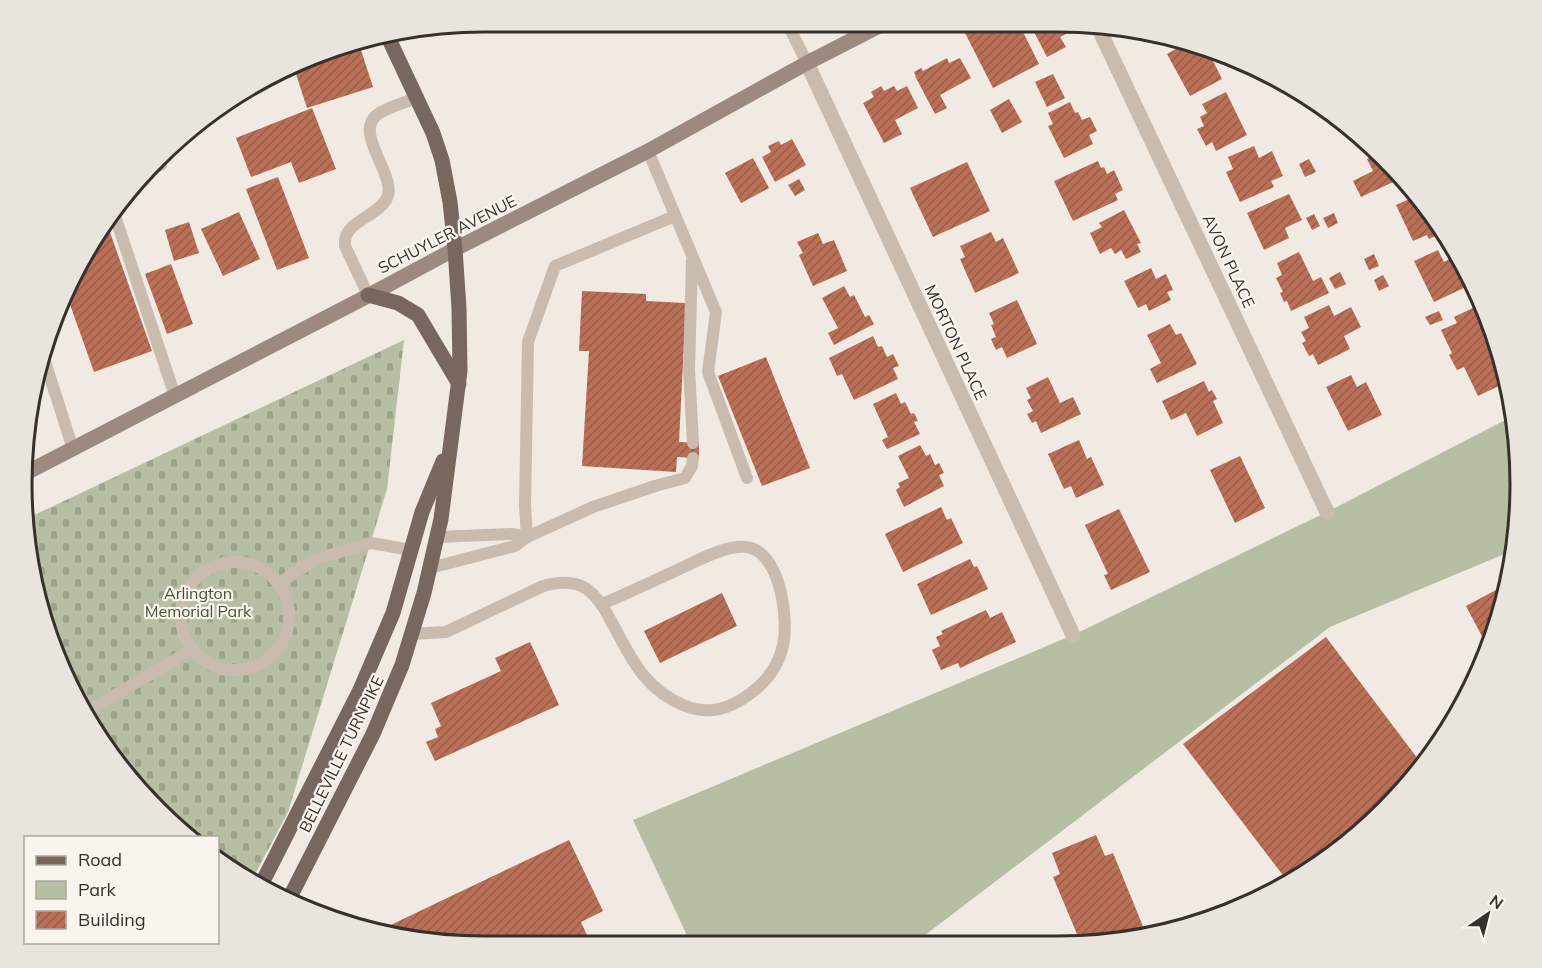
<svg xmlns="http://www.w3.org/2000/svg" width="1542" height="968" font-family="Mulish,sans-serif">
  <style>
    .green { fill: #b6bfa3 }
    .cemetery { fill: url(#cemetery-stones) }
    .building { fill: url(#building-hatch) }
    .lines { fill: none; stroke-linecap: round; stroke-linejoin: round }
    .lane { stroke: #c9bbae; stroke-width: 12 }
    .street { stroke: #c9bbae; stroke-width: 15 }
    .secondary { stroke: #9c8a80; stroke-width: 15 }
    .primary { stroke: #78675f; stroke-width: 15 }
    .labels { text-anchor: middle; dominant-baseline: central; stroke-width: 4.5; stroke-linejoin: round; paint-order: stroke }
    .street-label { font-size: 16px; fill: #38302c; stroke: #f9f4ee }
    .park-label { font-size: 16px; fill: #475432; stroke: #f9f4ee }
    .rim { fill: none; stroke: #38302c; stroke-width: 3 }
  </style>
  <defs>
    <pattern id="cemetery-stones" width="16" height="16" patternUnits="userSpaceOnUse" patternTransform="scale(1.5)"><rect width="16" height="16" fill="#b6bfa3"/><path d="M2 7V4a2 2 0 0 1 4 0v3zM10 15v-3a2 2 0 0 1 4 0v3z" fill="#9da48c"/></pattern>
    <pattern id="building-hatch" width="6" height="6" patternUnits="userSpaceOnUse" patternTransform="scale(1.5)"><rect width="6" height="6" fill="#ba6f57"/><path d="M-1 1l2-2M0 6l6-6M5 7l2-2" fill="none" stroke="#985c48"/></pattern>
  </defs>
  <rect width="100%" height="100%" fill="#f1eae2"/>
  <!-- green -->
  <polygon class="green" points="1515,415 1517,424 1520,515 1514,550 1330,627 912,945 691,944 633,820 1073,635 1327,512"/>
  <!-- cemetery -->
  <polygon class="cemetery" points="404,340 387,489 288,812 252,880 218,860 218,838 189,837 99,741 37,604 28,518"/>
  <!-- building -->
  <g class="building">
    <polygon points="977,24 1019,24 1039,64 993,88 964,31"/>
    <polygon points="1033,24 1065,25 1070,32 1060,37 1066,47 1047,57 1033,30 1035,29"/>
    <polygon points="1187,43 1207,49 1222,79 1190,96 1167,54"/>
    <polygon points="360,47 373,87 307,108 294,68"/>
    <polygon points="947,58 949,63 960,58 971,78 940,95 947,108 935,114 915,76 916,76 914,72 921,68 923,71"/>
    <polygon points="1053,74 1065,98 1047,107 1035,82"/>
    <polygon points="881,86 884,91 894,86 897,91 907,86 918,108 895,120 902,134 884,143 863,103 874,97 871,92"/>
    <polygon points="1226,92 1247,135 1216,151 1212,142 1206,146 1197,129 1204,126 1200,117 1207,113 1202,104"/>
    <polygon points="1009,99 1022,122 1002,133 990,110"/>
    <polygon points="1070,102 1075,113 1078,112 1082,120 1090,117 1097,131 1089,135 1093,144 1064,158 1048,126 1053,124 1048,113"/>
    <polygon points="312,108 336,169 299,183 291,162 251,177 236,138"/>
    <polygon points="792,139 806,165 775,182 762,157 771,152 768,146 779,141 781,145"/>
    <polygon points="1254,146 1259,158 1272,151 1283,176 1271,181 1274,187 1240,202 1226,172 1233,169 1228,157"/>
    <polygon points="1379,153 1404,177 1361,197 1353,181 1373,171 1367,159"/>
    <polygon points="753,158 769,188 741,203 725,173"/>
    <polygon points="1309,159 1316,172 1305,177 1299,164"/>
    <polygon points="1098,161 1101,168 1104,167 1107,174 1114,170 1123,190 1115,194 1118,200 1073,221 1054,181"/>
    <polygon points="967,162 990,211 933,237 910,188"/>
    <polygon points="278,177 309,258 277,270 246,189"/>
    <polygon points="799,179 805,190 795,196 788,185"/>
    <polygon points="1289,194 1302,220 1285,228 1289,238 1264,250 1247,213"/>
    <polygon points="1418,195 1440,228 1444,232 1429,239 1427,235 1413,241 1396,205"/>
    <polygon points="1124,210 1141,243 1137,244 1141,252 1126,259 1121,250 1115,254 1111,248 1100,254 1090,233 1102,227 1099,223"/>
    <polygon points="239,212 260,259 223,276 201,229"/>
    <polygon points="1334,213 1338,223 1328,228 1323,218"/>
    <polygon points="1314,214 1320,226 1312,230 1306,218"/>
    <polygon points="106,221 152,351 94,372 67,296"/>
    <polygon points="189,222 199,253 174,261 165,230"/>
    <polygon points="991,232 996,242 1003,238 1019,273 975,293 960,259 965,257 960,246"/>
    <polygon points="818,233 823,244 834,240 847,271 813,286 799,255 803,253 797,242"/>
    <polygon points="1438,250 1444,262 1453,257 1457,267 1461,265 1467,278 1463,280 1466,287 1434,302 1414,261"/>
    <polygon points="1299,252 1313,281 1321,277 1329,293 1291,311 1287,301 1284,302 1280,293 1283,292 1276,278 1282,275 1277,263"/>
    <polygon points="1374,254 1379,266 1369,270 1364,259"/>
    <polygon points="171,264 193,324 167,334 145,274"/>
    <polygon points="1151,268 1156,279 1166,274 1173,290 1167,292 1171,300 1149,311 1146,304 1138,308 1124,281"/>
    <polygon points="1340,272 1346,284 1335,289 1329,278"/>
    <polygon points="1383,275 1389,286 1379,291 1374,280"/>
    <polygon points="844,286 850,297 854,295 865,317 869,315 874,324 834,345 828,333 838,328 822,298"/>
    <polygon points="582,291 646,294 646,301 686,303 679,442 699,443 699,458 677,457 676,472 582,466 589,351 579,351"/>
    <polygon points="1017,300 1037,344 1007,358 1002,347 996,350 991,339 996,337 991,325 994,324 989,313"/>
    <polygon points="1329,305 1334,316 1351,307 1361,327 1344,336 1350,349 1318,365 1313,354 1309,356 1302,343 1306,341 1301,332 1309,328 1304,317"/>
    <polygon points="1475,307 1484,325 1488,324 1499,347 1500,351 1497,353 1503,365 1507,382 1478,396 1464,367 1457,370 1449,355 1452,353 1441,330 1457,323 1454,317"/>
    <polygon points="1439,311 1443,320 1430,325 1425,317"/>
    <polygon points="1170,324 1176,335 1181,333 1197,364 1157,383 1150,369 1161,363 1147,335"/>
    <polygon points="873,336 878,347 882,346 887,357 893,354 899,366 893,368 898,379 854,400 842,374 837,376 829,358"/>
    <polygon points="766,357 810,468 762,486 718,376"/>
    <polygon points="1351,375 1357,387 1366,382 1382,415 1348,431 1326,387"/>
    <polygon points="1048,377 1060,403 1073,397 1081,414 1041,433 1036,421 1032,423 1027,414 1033,411 1027,400 1031,398 1026,388"/>
    <polygon points="1204,381 1209,392 1212,390 1217,399 1213,401 1223,423 1197,436 1186,413 1171,420 1162,401"/>
    <polygon points="896,393 901,404 905,402 911,414 914,413 918,421 914,422 920,434 887,449 882,440 888,437 873,404"/>
    <polygon points="1079,440 1087,459 1091,457 1104,485 1076,498 1071,486 1064,489 1048,454"/>
    <polygon points="920,445 926,456 930,454 935,465 939,463 944,473 939,475 944,486 904,507 896,490 900,487 898,483 909,478 898,456"/>
    <polygon points="1240,456 1265,508 1235,523 1210,470"/>
    <polygon points="941,507 947,520 951,518 963,543 903,572 885,534"/>
    <polygon points="1119,509 1150,572 1111,590 1104,575 1108,574 1085,525"/>
    <polygon points="970,559 974,567 977,566 988,589 931,615 917,584"/>
    <polygon points="1509,583 1505,604 1488,648 1466,606"/>
    <polygon points="722,593 737,626 660,663 644,631"/>
    <polygon points="986,610 990,618 1002,612 1016,642 960,668 958,663 941,670 932,650 940,646 936,637 943,634 941,631"/>
    <polygon points="1326,637 1424,767 1379,816 1288,882 1183,744"/>
    <polygon points="530,642 559,705 435,761 426,742 438,737 435,729 441,726 431,703 501,671 495,658"/>
    <polygon points="1096,835 1105,856 1113,853 1147,936 1082,946 1053,877 1060,874 1052,853"/>
    <polygon points="569,840 603,911 581,922 591,944 424,943 378,931"/>
  </g>
  <g class="lines">
    <!-- lane -->
    <g class="lane">
      <polyline points="787,23 807,63"/>
      <polyline points="335,46 337,45"/>
      <polyline points="648,151 716,312 708,372 747,478"/>
      <polyline points="154,167 161,165"/>
      <polyline points="113,210 175,396"/>
      <polyline points="692,261 689,369 693,443"/>
      <path d="M368 295 345 246C342 222 375 218 386 200 400 177 351 133 378 114 386 108 406 102 417 98"/>
      <polyline points="42,352 73,449"/>
      <polyline points="437,537 511,534 527,537"/>
      <polyline points="527,537 525,506 528,342 555,266 675,216"/>
      <circle cx="235" cy="616" r="54"/>
      <polyline points="430,568 515,546 527,537 593,507 655,486 685,478 692,466 693,458"/>
      <polyline points="278,584 316,559 371,543 411,550"/>
      <path d="M412 634 446 632 543 586C557 582 573 580 587 589 598 597 605 609 611 621 631 657 643 688 683 705 709 716 730 709 751 693 767 681 779 665 783 645 789 619 780 550 746 547 724 545 693 563 673 572 649 583 626 594 602 604"/>
      <polyline points="86,712 192,650"/>
    </g>
    <!-- street -->
    <g class="street">
      <polyline points="1097,25 1327,512"/>
      <polyline points="807,63 1073,635"/>
    </g>
    <!-- secondary -->
    <polyline class="secondary" points="24,474 362,299 455,249 648,151 807,63 885,23"/>
    <!-- primary -->
    <g class="primary">
      <polyline points="368,295 398,303 418,315 459,384"/>
      <polyline points="261,885 360,690 393,613 422,512 443,461"/>
      <polyline points="288,901 373,734 402,665 424,593 441,519 460,371 459,308 455,249 450,202 442,160 433,133 388,37"/>
    </g>
  </g>
  <g class="labels">
    <!-- street labels -->
    <g class="street-label">
      <text transform="translate(447 234) rotate(-27)">SCHUYLER AVENUE</text>
      <text transform="translate(1229 261) rotate(65)">AVON PLACE</text>
      <text transform="translate(956 342) rotate(65)">MORTON PLACE</text>
      <text transform="translate(341 754) rotate(-64)">BELLEVILLE TURNPIKE</text>
    </g>
    <!-- park labels -->
    <g class="park-label">
      <text x="198" y="593">Arlington<tspan x="198" dy="18">Memorial Park</tspan></text>
    </g>
  </g>
  <!-- crop -->
  <path d="M0 0H1542V968H0ZM484 32H1058A452 452 0 0 1 1510 484V484A452 452 0 0 1 1058 936H484A452 452 0 0 1 32 484V484A452 452 0 0 1 484 32Z" fill="#eae4de" fill-rule="evenodd"/>
  <path class="rim" d="M484 32H1058A452 452 0 0 1 1510 484V484A452 452 0 0 1 1058 936H484A452 452 0 0 1 32 484V484A452 452 0 0 1 484 32Z"/>
  <!-- legend -->
  <rect x="24" y="836" width="195" height="108" fill="#f9f4ee" stroke="#aca6a0" stroke-width="1.5"/>
  <rect x="36" y="856" width="30" height="9" fill="#78675f" stroke="#aca6a0" stroke-width="1.5"/>
  <text x="78" y="866" font-size="18" fill="#38302c">Road</text>
  <rect x="36" y="881" width="30" height="18" fill="#b6bfa3" stroke="#aca6a0" stroke-width="1.5"/>
  <text x="78" y="896" font-size="18" fill="#38302c">Park</text>
  <rect x="36" y="911" width="30" height="18" fill="url(#building-hatch)" stroke="#aca6a0" stroke-width="1.5"/>
  <text x="78" y="926" font-size="18" fill="#38302c">Building</text>
  <!-- north arrow -->
  <g transform="translate(1488 914) rotate(35)" stroke="#f9f4ee" stroke-width="4.5" paint-order="stroke">
  <path d="M0-4.5L10 22L0 15L-10 22Z" fill="#38302c"/>
  <text y="-9" font-size="16" font-weight="bold" text-anchor="middle" fill="#38302c">N</text>
  </g>
</svg>
